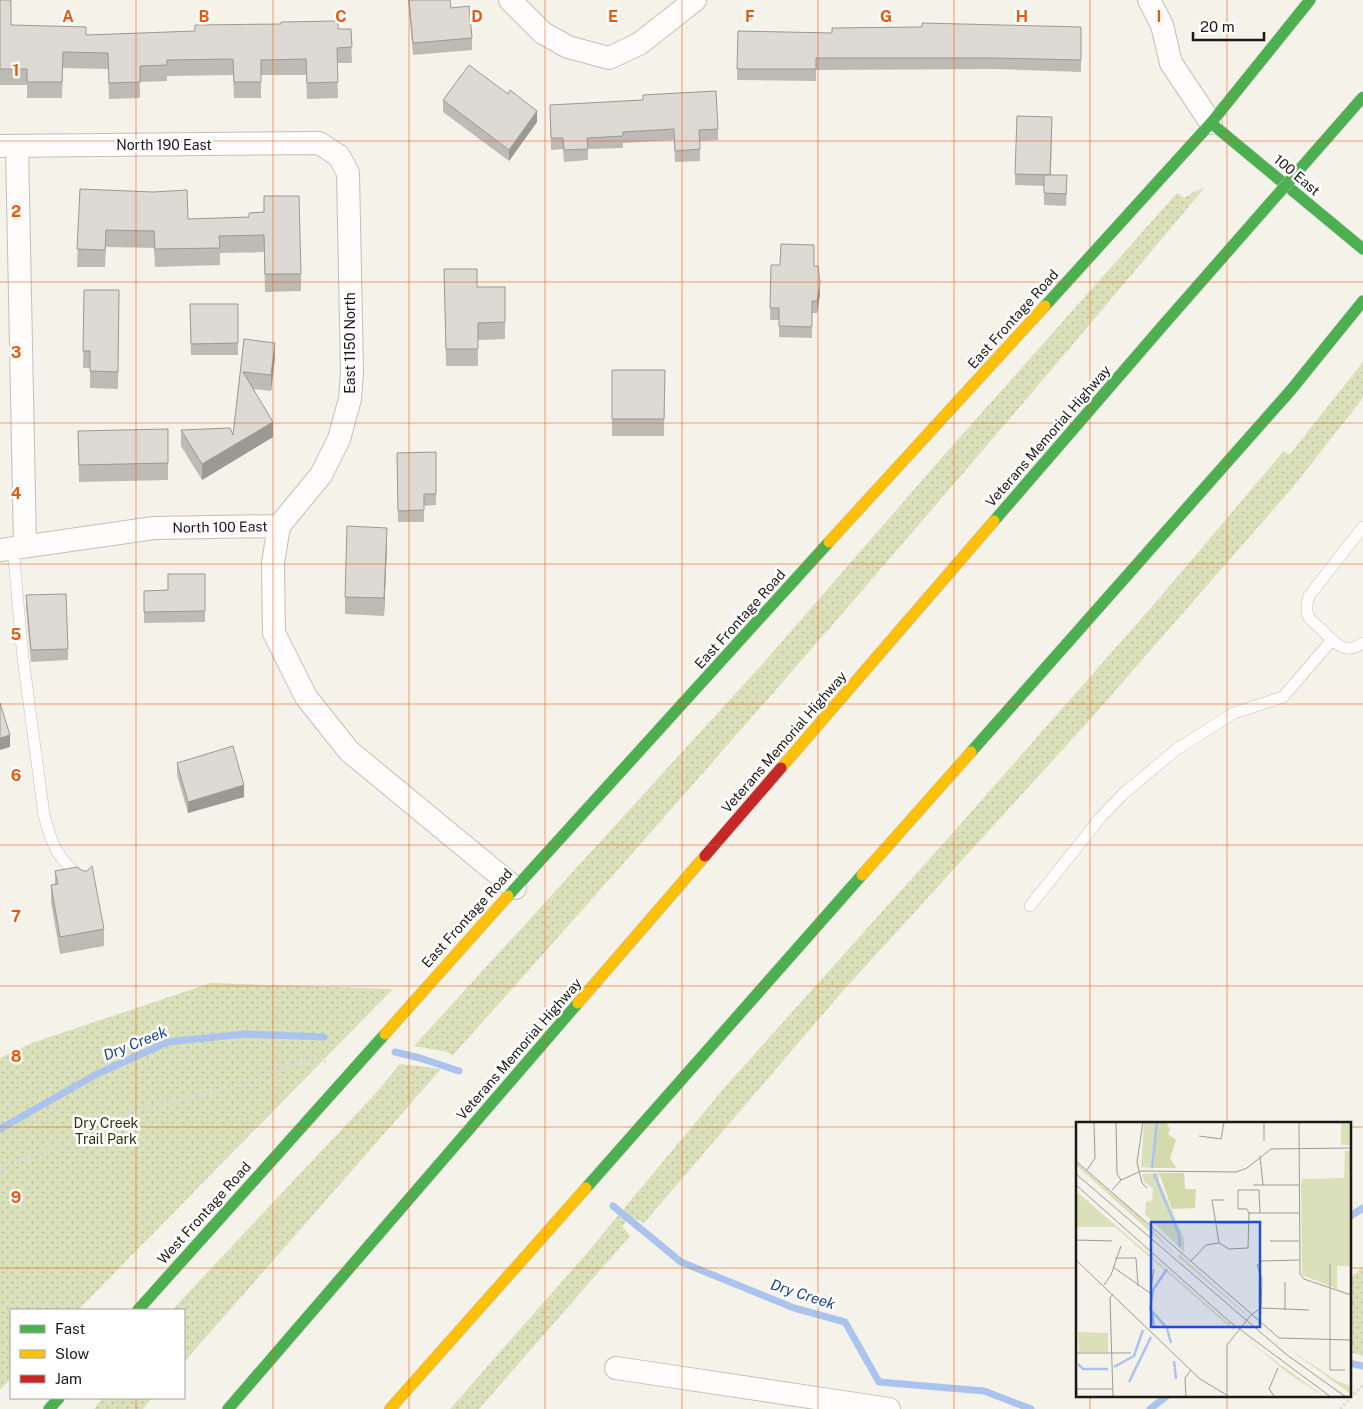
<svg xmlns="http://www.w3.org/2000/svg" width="1363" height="1409" font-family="'Public Sans',sans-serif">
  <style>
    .grass { fill: url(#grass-dots) }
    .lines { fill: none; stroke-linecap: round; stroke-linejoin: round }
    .stream { stroke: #abc3ef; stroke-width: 7 }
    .lane-casing { stroke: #c2bfb8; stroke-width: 12 }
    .street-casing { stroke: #c2bfb8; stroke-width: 24 }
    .fast-casing { stroke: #c2bfb8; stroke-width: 12 }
    .slow-casing { stroke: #c2bfb8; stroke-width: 12 }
    .jam-casing { stroke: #c2bfb8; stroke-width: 12 }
    .path { stroke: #dcdbd8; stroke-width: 3; stroke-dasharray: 2.5 2.5; stroke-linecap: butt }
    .lane { stroke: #fefdfc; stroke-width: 11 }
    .street { stroke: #fefdfc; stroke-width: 22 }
    .fast { stroke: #4caf50; stroke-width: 11 }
    .slow { stroke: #ffc107; stroke-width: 11 }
    .jam { stroke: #c62828; stroke-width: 11 }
    .fast-bridge-casing { stroke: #c2bfb8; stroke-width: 12; stroke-linecap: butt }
    .fast-bridge { stroke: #4caf50; stroke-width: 11 }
    .wall { fill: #bebbb5 }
    .shaded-wall { fill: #9b9994 }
    .building { fill: #dddad3; stroke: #9b9994 }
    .grid { fill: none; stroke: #e8590c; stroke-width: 1; stroke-opacity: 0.55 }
    .labels { text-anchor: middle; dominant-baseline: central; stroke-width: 5; stroke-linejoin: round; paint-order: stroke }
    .street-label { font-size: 14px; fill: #1c1914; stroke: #fff }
    .park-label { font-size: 14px; fill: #2d3412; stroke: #fff }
    .water-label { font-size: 15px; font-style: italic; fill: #1b418d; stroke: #fff }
    .inset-river { fill: none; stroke: #abc3ef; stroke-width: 2.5 }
    .inset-road { fill: none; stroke: #9e9b94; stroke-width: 1 }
    .view { fill: #1d4ed8; fill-opacity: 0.15; stroke: #1d4ed8; stroke-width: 2.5 }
    .inset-edge { fill: none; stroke: #1c1914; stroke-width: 2.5 }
    .grid-label { font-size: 16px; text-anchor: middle; font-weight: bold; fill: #e8590c; stroke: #fff; stroke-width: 5; stroke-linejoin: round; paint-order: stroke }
  </style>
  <defs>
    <pattern id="grass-dots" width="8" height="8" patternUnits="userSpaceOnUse" patternTransform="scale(1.25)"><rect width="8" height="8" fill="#dae0b9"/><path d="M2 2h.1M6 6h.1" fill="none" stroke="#bac09e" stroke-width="1.8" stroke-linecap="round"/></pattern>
  </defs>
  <rect width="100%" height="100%" fill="#f5f2e9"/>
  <!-- grass -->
  <g class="grass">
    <path d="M1205 187C960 481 708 770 453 1055L447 1052 414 1046 766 660 945 454 1177 193 1184 198 1194 192Z"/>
    <polygon points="1363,362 1363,398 1293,487 1094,715 841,993 644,1223 631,1217 622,1226 630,1236 479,1409 450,1409 587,1253 725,1087 958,827 1156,602 1283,452 1290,454"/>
    <polygon points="211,983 393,989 78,1310 11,1310 11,1378 0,1390 0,1058 32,1043"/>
    <polygon points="400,1064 441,1069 184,1362 184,1310 172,1310 375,1094"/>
    <polygon points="1363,1266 1363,1356 1349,1352 1349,1280"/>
    <polygon points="102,1398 152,1398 143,1409 94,1409"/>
  </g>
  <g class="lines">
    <!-- stream -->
    <g class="stream">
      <polyline points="395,1052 420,1058 459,1071"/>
      <polyline points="0,1129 97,1074 168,1042 244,1034 324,1037"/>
      <polyline points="613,1206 681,1262 794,1308 845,1322 879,1382 984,1391 1031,1409"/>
      <polyline points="1349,1217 1363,1208"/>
      <polyline points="1349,1363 1363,1366"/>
      <polyline points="1150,1409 1168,1395"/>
    </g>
    <!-- lane casing -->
    <g class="lane-casing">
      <g id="lane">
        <path d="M1363 527 1309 596C1307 602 1306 609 1308 616 1311 621 1318 626 1322 630 1335 643 1345 656 1363 643"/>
        <path d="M13 548 23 658 44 815C52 845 56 856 80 877"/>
        <polyline points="1030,906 1101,817 1123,794 1177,749 1234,713 1283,697 1332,640"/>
      </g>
    </g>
    <!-- street casing -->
    <g class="street-casing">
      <g id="street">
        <polyline points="510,0 543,33 568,47 609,58 639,44 695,0"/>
        <polyline points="1149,0 1162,25 1171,63 1211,123"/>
        <polyline points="0,146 319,143 339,156 348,173 352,373 350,399 339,439 321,475 279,526 273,563 274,633 306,697 349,751 515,888"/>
        <polyline points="17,146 25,546"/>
        <polyline points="0,550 154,528 279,526"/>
        <polyline points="616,1368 889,1409"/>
      </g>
    </g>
    <!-- fast casing -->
    <g class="fast-casing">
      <g id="fast">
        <polyline points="1211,123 1363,249"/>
        <polyline points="1045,306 1211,123 1310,0"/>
        <polyline points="994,521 1165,323"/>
        <polyline points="971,752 1291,390 1363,301"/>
        <polyline points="508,896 829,542"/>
        <polyline points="586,1188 862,875"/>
        <polyline points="138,1310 385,1034"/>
        <polyline points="49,1409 59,1398"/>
        <polyline points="228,1409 578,1003"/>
      </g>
    </g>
    <!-- slow casing -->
    <g class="slow-casing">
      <g id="slow">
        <polyline points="829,542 1045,306"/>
        <polyline points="781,768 994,521"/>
        <polyline points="862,875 971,752"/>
        <polyline points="578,1003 705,856"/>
        <polyline points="385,1034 508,896"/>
        <polyline points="390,1409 586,1188"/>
      </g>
    </g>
    <!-- jam casing -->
    <g class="jam-casing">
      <polyline id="jam" points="705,856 781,768"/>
    </g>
    <!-- path -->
    <g class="path">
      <polyline points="0,1170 134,1111 236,1086 314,1058 326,1062"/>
      <polyline points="1340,1409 1363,1385"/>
    </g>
    <!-- lane -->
    <use href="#lane" class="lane"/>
    <!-- street -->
    <use href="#street" class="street"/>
    <!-- fast -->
    <use href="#fast" class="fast"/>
    <!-- slow -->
    <use href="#slow" class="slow"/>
    <!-- jam -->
    <use href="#jam" class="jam"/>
    <!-- fast-bridge casing -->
    <g class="fast-bridge-casing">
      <polyline id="fast-bridge" points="1165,323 1363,97"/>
    </g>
    <!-- fast-bridge -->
    <use href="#fast-bridge" class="fast-bridge"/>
  </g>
  <!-- wall -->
  <g class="wall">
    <polygon points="0,0 11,25 86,35 351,29 352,63 337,63 338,98 307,99 306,75 261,75 261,98 234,98 233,75 167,76 167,81 140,82 140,98 109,99 108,69 63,68 62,98 27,98 27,85 0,85"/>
    <polygon points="408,0 450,0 451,8 472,38 472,50 413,55"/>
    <polygon points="1081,27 1081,72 996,69 816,70 816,81 737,80 738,31 832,33"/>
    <polygon points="443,100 537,122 509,161 443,112"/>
    <polygon points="550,105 718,129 718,140 700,141 700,161 675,162 674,140 623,143 623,148 588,149 588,160 564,162 563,149 551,150"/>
    <polygon points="1052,128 1051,175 1067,187 1066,206 1044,205 1044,186 1015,185 1015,174"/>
    <polygon points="80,189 188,219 249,217 301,274 301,291 265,292 264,252 220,253 220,265 155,267 154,248 106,247 105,267 77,267"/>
    <polygon points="771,265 814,266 820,295 817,313 812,313 812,338 779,337 779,320 770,320"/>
    <polygon points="444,269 477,287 505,287 505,339 478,340 478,366 446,366"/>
    <polygon points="84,290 119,290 118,389 90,388 90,368 83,368"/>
    <polygon points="190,304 238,304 238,355 191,355"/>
    <polygon points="244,339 275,358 271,391 254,389 273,437 202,480 181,446 181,430 233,435"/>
    <polygon points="612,370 665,370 664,436 612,436"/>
    <polygon points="78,431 168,463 168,480 79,482"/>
    <polygon points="436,452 436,505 424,506 424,522 398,522 397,453"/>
    <polygon points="387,545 384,616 345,614 345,597"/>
    <polygon points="205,574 205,622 144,623 144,591 168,590"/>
    <polygon points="26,595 68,649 68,660 31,662 26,607"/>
    <polygon points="177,763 244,797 188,813 177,775"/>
    <polygon points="55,871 104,929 104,946 60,954 51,902 51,885 55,884"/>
  </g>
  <!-- shaded-wall -->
  <g class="shaded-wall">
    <polygon points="537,111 537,122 509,161 509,150"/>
    <polygon points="820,283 820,295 817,313 817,301"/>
    <polygon points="275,343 275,358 271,391 271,375"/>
    <polygon points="273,422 273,437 202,480 202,464"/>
    <polygon points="387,528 387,545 384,616 384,598"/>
    <polygon points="10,735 10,747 0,750 0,738"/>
    <polygon points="244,785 244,797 188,813 188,802"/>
  </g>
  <!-- building -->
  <g class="building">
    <polygon points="0,0 11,0 11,25 86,27 86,35 195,31 195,25 281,24 281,22 338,21 338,29 351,29 352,47 337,48 338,82 307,83 306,59 261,60 261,82 234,82 233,59 167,60 167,65 140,66 140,82 109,83 108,53 63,52 62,82 27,82 27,69 0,69"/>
    <polygon points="409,0 450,0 451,8 469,6 472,38 413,43"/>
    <polygon points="922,23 1081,27 1081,60 996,58 816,58 816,69 737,69 738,31 832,33 832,28 922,27"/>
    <polygon points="469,65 508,94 510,90 537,111 509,150 443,100"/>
    <polygon points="716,91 718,129 699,130 700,149 675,151 674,129 623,132 623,136 587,138 588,149 564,150 563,138 551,138 550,105 643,100 643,95"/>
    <polygon points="1017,116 1052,117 1050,175 1015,174"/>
    <polygon points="1044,175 1067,175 1066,194 1044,193"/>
    <polygon points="80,189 153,192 187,190 188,219 249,217 249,213 264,212 264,196 299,196 301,274 265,274 264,235 219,236 220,248 155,249 154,231 106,230 105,250 77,249"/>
    <polygon points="781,244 814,245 814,266 818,266 820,283 817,301 812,301 812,327 779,326 779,308 770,308 771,265 780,265"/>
    <polygon points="444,269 477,269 477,287 505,287 505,322 478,323 478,349 446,349"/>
    <polygon points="84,290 119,290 118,372 90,371 90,351 83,351"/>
    <polygon points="190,304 238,304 238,343 191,344"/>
    <polygon points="244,339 275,343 271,375 243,372 273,422 202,464 181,430 230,428 233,435"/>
    <polygon points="612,370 665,370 664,419 612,419"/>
    <polygon points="168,429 168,463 79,465 78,431"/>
    <polygon points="436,452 436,494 424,494 424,510 398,511 397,453"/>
    <polygon points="347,526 387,528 384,598 345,597"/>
    <polygon points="168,574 205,574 205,611 144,612 144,591 168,590"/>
    <polygon points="66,594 68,649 31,650 26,595"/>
    <polygon points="0,703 10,735 0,738"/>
    <polygon points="233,746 244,785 188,802 177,763"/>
    <polygon points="92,866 104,929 60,937 51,885 58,884 55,871 77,867 83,871 87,871"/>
  </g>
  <!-- grid -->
  <path class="grid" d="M136 0V1310M273 0V1409M409 0V1409M545 0V1409M682 0V1409M818 0V1409M954 0V1409M1090 0V1123M1227 0V1123M0 141H1363M0 282H1363M0 423H1363M0 564H1363M0 704H1363M0 845H1363M0 986H1363M0 1127H1077M1349 1127H1363M0 1268H1077M1349 1268H1363M1090 1395V1409M1227 1395V1409M136 1398V1409"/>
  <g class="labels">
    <!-- street labels -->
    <g class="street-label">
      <text x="164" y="145">North 190 East</text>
      <text transform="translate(1297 175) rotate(40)">100 East</text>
      <text transform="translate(1013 319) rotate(-48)">East Frontage Road</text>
      <text transform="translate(350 343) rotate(-90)">East 1150 North</text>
      <text transform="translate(1048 436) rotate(-49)">Veterans Memorial Highway</text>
      <text transform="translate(220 527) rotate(-1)">North 100 East</text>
      <text transform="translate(740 619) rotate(-48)">East Frontage Road</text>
      <text transform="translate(784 742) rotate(-49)">Veterans Memorial Highway</text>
      <text transform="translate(467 918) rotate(-48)">East Frontage Road</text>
      <text transform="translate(519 1049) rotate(-49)">Veterans Memorial Highway</text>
      <text transform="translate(204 1213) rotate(-48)">West Frontage Road</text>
    </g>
    <!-- park labels -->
    <g class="park-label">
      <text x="106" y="1123">Dry Creek<tspan x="106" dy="16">Trail Park</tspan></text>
    </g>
    <!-- water labels -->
    <g class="water-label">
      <text transform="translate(135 1043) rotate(-22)">Dry Creek</text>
      <text transform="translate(803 1294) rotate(18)">Dry Creek</text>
    </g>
  </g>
  <!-- overview -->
  <g transform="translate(1076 1122)">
    <rect width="275" height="275" fill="#f5f2e9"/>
    <path d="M68 0H84L79 22V46L65 45ZM0 40 64 95 101 134 0 43ZM83 51V59L108 116V130L69 92 70 80 76 78 77 66 68 60 66 52ZM0 69 159 207 157 208 39 105H0ZM103 132 169 191 170 193 102 135ZM2 210 32 211V230H3ZM162 210 201 240 249 275 217 255ZM206 222 261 259 275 264V272Z" fill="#dae0b9"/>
    <path d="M84 0H90L94 7 92 12 100 18 94 36 100 46H79V22ZM83 51H108L109 67H120L119 86 96 87Z" fill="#d3dbac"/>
    <path d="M265 0H275V23H265ZM269 29H275V144H261V167L226 153 225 63 226 57 268 56Z" fill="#dae0b9"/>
    <path class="inset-river" d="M76 46 81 0M78 52 103 112 104 125M91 147 77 168 74 187 91 206 95 221M76 191 78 206M98 239 100 257M2 242 7 247H32M38 245 58 234 67 208M53 260 75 215"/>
    <path class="inset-road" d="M40 0 41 52 45 58M67 0 61 40 66 61 71 66M223 0 224 152 228 157 275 173M123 14 145 17 148 0M188 19V0M184 34 187 63M0 39 203 216 275 218M11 48 19 36 18 0M0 52 211 233 270 275M0 63 154 200 255 275M177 63H223M36 68 45 58 65 49 160 50 171 46 195 27 275 26M173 91 171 87H162V68H183L184 91M173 91H223M142 101H173M0 118 36 119M194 119H223M143 121 153 127 172 126 173 91M143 121 136 78H148M39 136H60L62 164M0 138 124 257 154 275M115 139 130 123 143 121M254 142V248H269M37 145 74 171 78 147M209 160V188M28 163 35 153 45 124M37 172 34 176 37 275M185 186 233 188M0 231H55M0 231 1 275M1 267H36M151 274V223L175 193 185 186 186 157 181 143 186 139 223 138M110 275 109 256 115 248M199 275 193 267 202 246"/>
    <path class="view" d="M75 100H184V205H75Z"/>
    <rect width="275" height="275" class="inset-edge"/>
  </g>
  <g class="grid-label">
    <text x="68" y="22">A</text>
    <text x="204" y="22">B</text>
    <text x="341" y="22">C</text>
    <text x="477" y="22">D</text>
    <text x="613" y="22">E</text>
    <text x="750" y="22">F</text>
    <text x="886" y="22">G</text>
    <text x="1022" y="22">H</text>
    <text x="1159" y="22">I</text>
    <text x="16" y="76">1</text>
    <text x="16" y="217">2</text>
    <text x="16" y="358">3</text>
    <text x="16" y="499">4</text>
    <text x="16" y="640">5</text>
    <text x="16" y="781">6</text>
    <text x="16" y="922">7</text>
    <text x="16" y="1062">8</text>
    <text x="16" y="1203">9</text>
  </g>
  <!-- legend -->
  <rect x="10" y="1309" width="175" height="90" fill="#ffffff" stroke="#a4a3a1"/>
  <rect x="20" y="1325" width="25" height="8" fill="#4caf50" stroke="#a4a3a1"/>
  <text x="55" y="1334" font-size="15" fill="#1c1914">Fast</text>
  <rect x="20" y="1350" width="25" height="8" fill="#ffc107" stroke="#a4a3a1"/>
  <text x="55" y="1359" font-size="15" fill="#1c1914">Slow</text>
  <rect x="20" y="1375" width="25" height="8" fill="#c62828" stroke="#a4a3a1"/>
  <text x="55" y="1384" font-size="15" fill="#1c1914">Jam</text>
  <!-- scale -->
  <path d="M1193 32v8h71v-8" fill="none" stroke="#1c1914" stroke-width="2.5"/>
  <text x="1200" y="32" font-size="15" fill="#1c1914" stroke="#ffffff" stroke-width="4" paint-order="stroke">20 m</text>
</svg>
